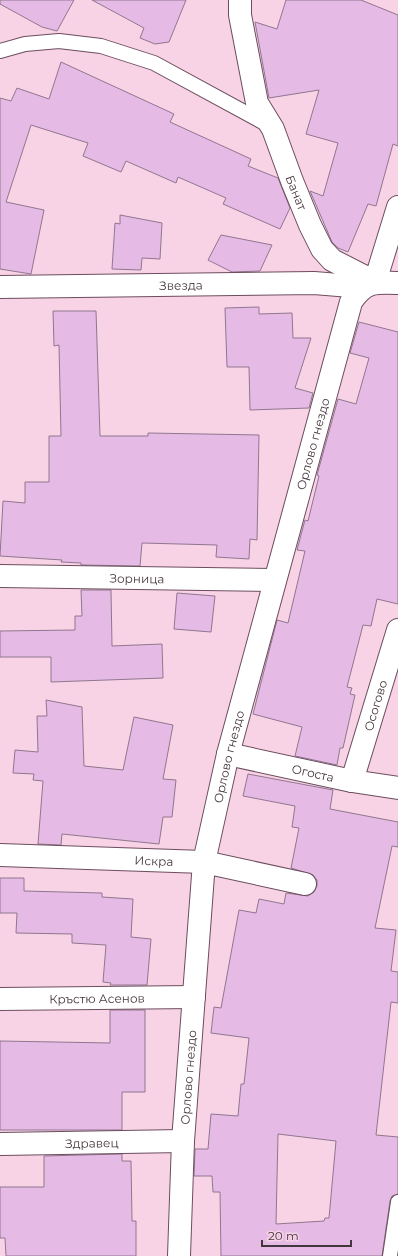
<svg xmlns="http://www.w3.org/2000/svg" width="398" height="1256" font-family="Montserrat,sans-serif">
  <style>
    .building { fill: #e5bbe5; stroke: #90768f; fill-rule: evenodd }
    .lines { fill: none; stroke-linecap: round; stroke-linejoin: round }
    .service-casing { stroke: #6c4d5e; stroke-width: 16 }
    .minor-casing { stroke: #6c4d5e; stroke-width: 24 }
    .service { stroke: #fff; stroke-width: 14 }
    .minor { stroke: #fff; stroke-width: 22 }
    .labels { text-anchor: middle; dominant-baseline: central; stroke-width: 3.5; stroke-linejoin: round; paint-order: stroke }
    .street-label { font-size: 12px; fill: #44363d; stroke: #f8d3e6 }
  </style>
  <rect width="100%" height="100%" fill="#f8d3e6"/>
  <!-- building -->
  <g class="building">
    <polygon points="0,0 74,0 57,31 42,27 0,4"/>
    <polygon points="92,0 186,0 169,42 155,44 140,38 144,28"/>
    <polygon points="286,0 361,0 398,15 398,146 393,144 376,206 368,204 348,252 338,248 332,242 310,191 323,196 338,143 306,134 319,90 269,98 255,22 277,29"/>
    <polygon points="61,62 174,114 170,122 251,159 248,166 278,178 290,208 280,229 223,204 226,198 178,177 176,183 126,161 121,172 83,156 88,143 31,125 6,202 44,210 31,274 0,269 0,98 11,101 17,88 49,99"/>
    <polygon points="120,215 162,223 160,259 142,258 141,270 112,269 115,223 120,224"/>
    <polygon points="221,235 272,245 260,271 232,272 208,260"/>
    <polygon points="259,307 259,314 292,313 293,338 311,338 295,388 313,393 309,408 250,410 249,367 227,367 225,308"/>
    <polygon points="53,311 96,311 100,436 148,436 148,433 259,435 257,540 250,539 249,559 216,557 217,545 142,543 140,566 81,565 81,563 61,562 62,560 0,556 3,501 25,503 25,482 49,482 49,436 61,436 59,345 54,346"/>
    <polygon points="359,322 398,332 398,604 377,599 371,626 363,625 347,687 352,688 350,694 355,695 343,748 340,748 337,765 295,756 302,727 253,714 277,620 288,623 305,551 297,550 305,520 308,521 319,476 317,475 338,399 356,404 369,358 350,353"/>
    <polygon points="81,590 111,590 112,646 162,644 163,678 51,682 51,657 0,657 0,631 75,630 75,616 82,616"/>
    <polygon points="177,593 215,596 211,632 174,629"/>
    <polygon points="46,700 82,707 84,766 123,770 134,717 173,725 163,779 176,780 172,817 163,817 159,844 62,834 61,845 38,844 43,781 33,780 34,774 13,773 15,750 38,752 37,716 47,716"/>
    <path d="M248 774 333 790 330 809 398 822V847L392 846 375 928 396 930 391 971 398 972V1003L391 1002 376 1135 398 1137V1194L392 1196 390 1201 382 1256H221L220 1192H213L212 1176H194L195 1149H208L211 1114 238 1116 241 1084H244L249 1038 211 1033 214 1007 221 1008 239 910 256 913 259 899 284 904 286 893 308 896 314 892 317 886V880L313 875 291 868 299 828 292 827 295 806 243 796ZM278 1134 336 1141 329 1218H325L324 1221 276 1224Z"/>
    <polygon points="0,878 24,878 24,891 102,893 102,897 133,899 131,937 151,939 147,985 110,985 111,983 103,982 106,945 72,943 72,934 16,933 17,913 0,913"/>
    <polygon points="110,1010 145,1010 145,1092 122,1092 122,1130 0,1130 0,1041 110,1043"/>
    <polygon points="122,1154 122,1161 131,1161 132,1221 136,1221 136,1256 6,1256 5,1238 0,1238 0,1187 44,1187 44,1156"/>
  </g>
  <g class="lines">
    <!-- service casing -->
    <g class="service-casing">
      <g id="service">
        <polyline points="0,51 25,44 59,41 101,46 154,63 270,126"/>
        <polyline points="390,1256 398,1202"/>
      </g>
    </g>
    <!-- minor casing -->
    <g class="minor-casing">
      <g id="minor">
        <path id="s1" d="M240 0V15L257 103 273 129 292 181 310 225 322 249 332 260 375 282 398 207"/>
        <path id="s2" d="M0 287 314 283 363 287"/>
        <path id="s3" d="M0 576 274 580"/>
        <path id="s4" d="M228 754 352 781 398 788"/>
        <path id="s5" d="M352 781 398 630"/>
        <path id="s6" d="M0 855 204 862 305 884"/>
        <path id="s7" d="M0 999 194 997"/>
        <path id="s8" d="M0 1144 183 1141"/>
        <path id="s9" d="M179 1256 183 1141 204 862 228 754 351 302C365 281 375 282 398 283"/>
      </g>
    </g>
    <!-- service -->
    <use href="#service" class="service"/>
    <!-- minor -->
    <use href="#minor" class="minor"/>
  </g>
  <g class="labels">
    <!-- street labels -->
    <g class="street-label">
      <text stroke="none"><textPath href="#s1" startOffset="203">Банат</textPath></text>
      <text stroke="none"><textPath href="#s2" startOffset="181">Звезда</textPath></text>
      <text stroke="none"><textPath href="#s9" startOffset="827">Орлово гнездо</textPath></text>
      <text stroke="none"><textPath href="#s3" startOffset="137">Зорница</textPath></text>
      <text stroke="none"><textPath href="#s5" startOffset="79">Осогово</textPath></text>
      <text stroke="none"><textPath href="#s9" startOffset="503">Орлово гнездо</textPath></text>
      <text stroke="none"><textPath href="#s4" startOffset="87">Огоста</textPath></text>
      <text stroke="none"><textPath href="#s6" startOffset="154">Искра</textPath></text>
      <text stroke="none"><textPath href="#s7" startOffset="97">Кръстю Асенов</textPath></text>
      <text stroke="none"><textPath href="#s9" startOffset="179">Орлово гнездо</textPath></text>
      <text stroke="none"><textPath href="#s8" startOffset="92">Здравец</textPath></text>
    </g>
  </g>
  <!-- scale -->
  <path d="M262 1240v6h89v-6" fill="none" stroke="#44363d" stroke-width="2"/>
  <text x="268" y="1240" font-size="12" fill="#44363d" stroke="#f8d3e6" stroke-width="3" paint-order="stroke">20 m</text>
</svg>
